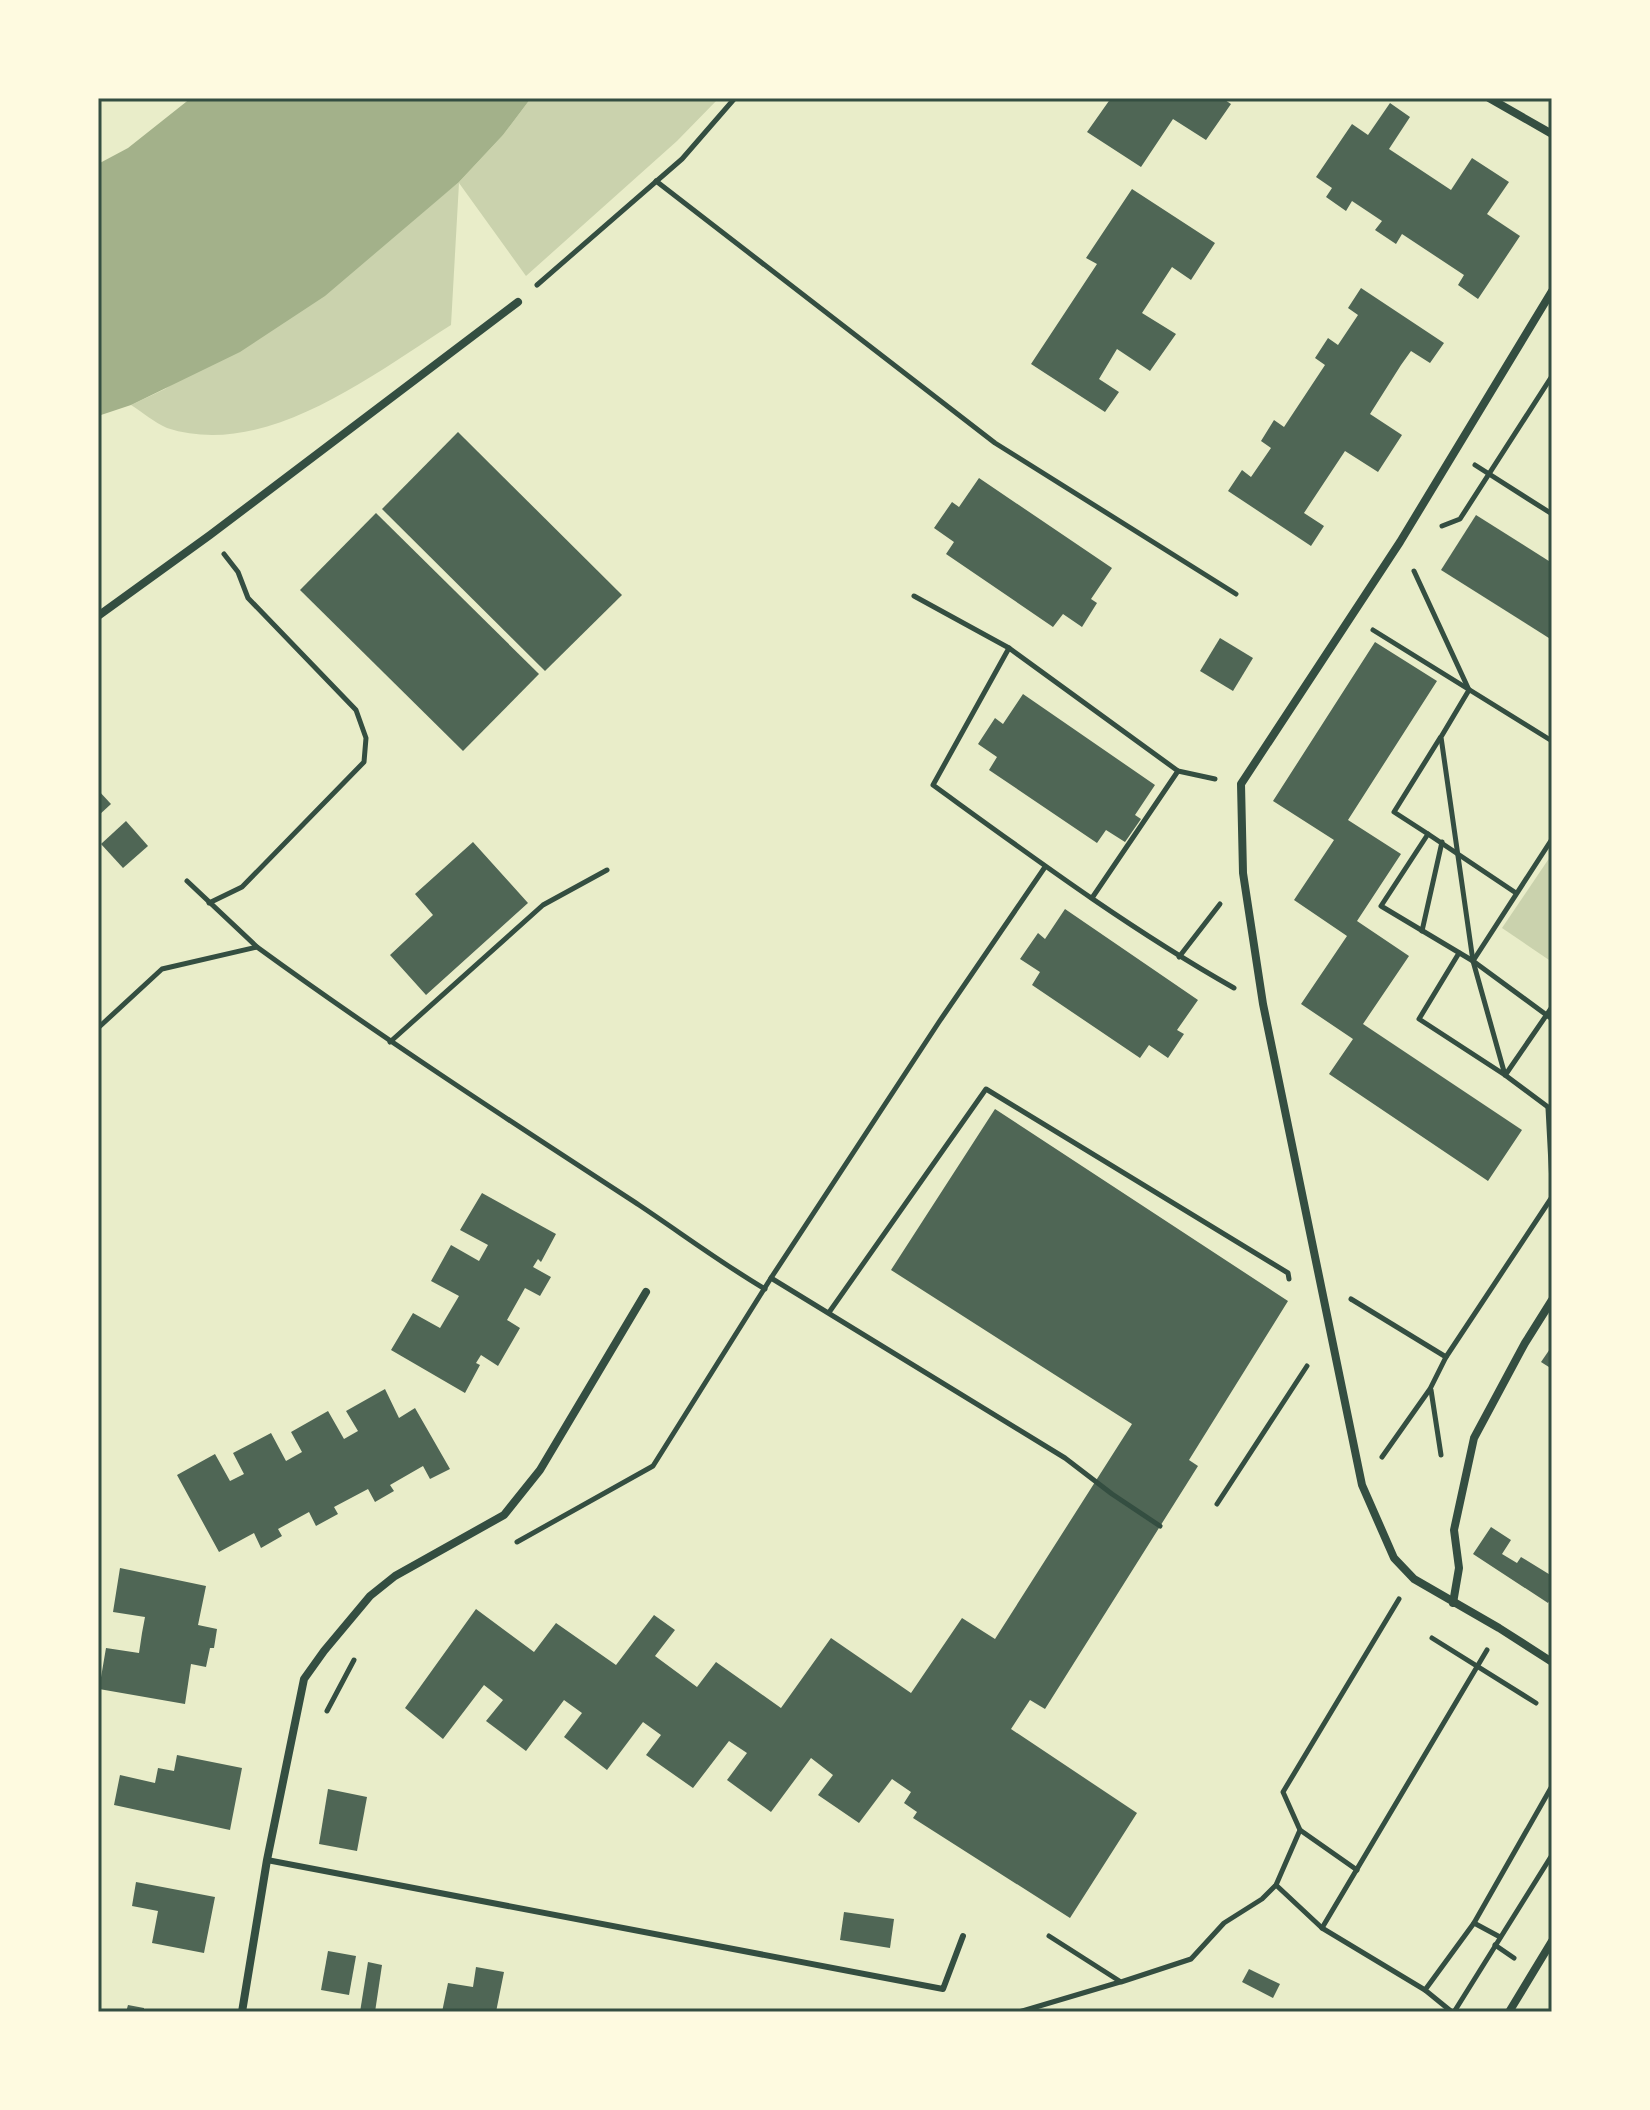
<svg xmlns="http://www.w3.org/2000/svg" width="1650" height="2110" font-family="'Playfair Display',serif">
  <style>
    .green { fill: #cad2ad }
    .water { fill: #a3b18a }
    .building { fill: #4f6655 }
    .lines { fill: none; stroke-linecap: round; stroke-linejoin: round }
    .path { stroke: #344e41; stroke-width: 5 }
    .service { stroke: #344e41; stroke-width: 6 }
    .minor { stroke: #344e41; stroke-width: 8 }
    .neatline { fill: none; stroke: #344e41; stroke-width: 3 }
  </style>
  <rect width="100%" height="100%" fill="#e9edc9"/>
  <!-- green -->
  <g class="green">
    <path d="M531 98H719L677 141 526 276 459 183 451 325C372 375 265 460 167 428 155 423 142 412 131 405L165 389 393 236 459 182 503 135Z"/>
    <polygon points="1552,854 1552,962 1502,928"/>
  </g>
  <!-- water -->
  <polygon class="water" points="191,98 531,98 503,135 459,182 325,296 240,352 131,405 98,416 98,164 128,148"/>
  <!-- building -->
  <g class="building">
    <polygon points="1111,98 1222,98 1231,104 1206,140 1173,119 1141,167 1087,132"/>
    <polygon points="1390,103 1410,117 1389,149 1451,190 1472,158 1509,182 1487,214 1520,236 1478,299 1458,285 1464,275 1402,234 1396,244 1375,230 1382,221 1352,201 1346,211 1326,197 1332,188 1316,177 1352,124 1368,135"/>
    <polygon points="1132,189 1215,243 1191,280 1172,267 1142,313 1176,334 1150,371 1117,349 1099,379 1119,392 1105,412 1031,364 1097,264 1086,258"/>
    <polygon points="1361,288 1444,343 1430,363 1411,351 1401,365 1370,414 1402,435 1378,472 1345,451 1304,513 1324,526 1311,546 1228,491 1242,470 1251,477 1271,448 1261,441 1274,420 1284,427 1325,365 1315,358 1328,338 1338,345 1358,315 1348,308"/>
    <polygon points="458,432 622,595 545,671 382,509"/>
    <polygon points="979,478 1112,568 1091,599 1097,603 1082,627 1063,614 1053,627 946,554 954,542 934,528 952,502 959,507"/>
    <polygon points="376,513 539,674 463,751 300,590"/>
    <polygon points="1476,515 1552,563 1552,640 1441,570"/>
    <polygon points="1220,638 1253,658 1233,691 1200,671"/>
    <polygon points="1375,642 1437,681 1348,820 1401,854 1357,921 1409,956 1363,1024 1522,1130 1488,1181 1329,1074 1353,1039 1301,1004 1347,936 1294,900 1334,840 1273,801"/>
    <polygon points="1023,694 1155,785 1135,815 1141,819 1125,842 1106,830 1097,843 989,770 997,757 978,744 995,718 1003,724"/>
    <polygon points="98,790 111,804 98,816"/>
    <polygon points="126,821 148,846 123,868 101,844"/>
    <polygon points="473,842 528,903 426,995 390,955 433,915 415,894"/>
    <polygon points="1065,909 1198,1000 1177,1030 1184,1034 1168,1058 1149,1045 1140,1058 1032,985 1040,972 1020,959 1038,933 1045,939"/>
    <polygon points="995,1109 1288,1301 1189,1460 1198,1466 1045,1709 1030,1700 1011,1729 1137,1813 1070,1918 913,1818 917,1812 904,1803 911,1792 892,1779 859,1823 818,1795 833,1775 811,1758 771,1812 727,1780 747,1753 729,1741 693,1788 646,1755 661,1735 643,1722 607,1770 564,1737 582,1713 564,1700 526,1751 486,1721 503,1700 484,1685 443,1739 405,1708 476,1609 534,1652 556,1623 616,1665 654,1615 675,1630 655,1656 697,1687 716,1662 781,1708 831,1638 911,1693 962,1618 995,1639 1132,1424 891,1270"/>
    <polygon points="482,1193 556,1234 541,1262 538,1259 533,1267 551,1277 540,1296 525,1288 507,1320 520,1328 498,1366 481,1355 476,1363 480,1365 465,1393 391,1350 413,1313 440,1328 459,1296 431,1281 451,1245 479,1261 488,1245 460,1230"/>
    <polygon points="1552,1346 1552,1369 1541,1362"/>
    <polygon points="385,1389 399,1418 415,1408 450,1469 430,1479 423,1466 390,1485 394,1491 375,1502 368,1489 334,1507 338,1514 316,1526 309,1512 278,1529 282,1536 261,1548 254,1533 219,1552 177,1475 215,1454 230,1481 244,1474 233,1453 271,1433 286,1461 302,1452 291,1432 328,1411 344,1439 358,1431 346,1411"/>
    <polygon points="1491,1527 1511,1540 1502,1554 1517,1563 1521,1557 1552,1576 1552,1596 1548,1603 1473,1554"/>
    <polygon points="120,1568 206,1586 198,1625 217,1629 214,1648 210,1648 206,1667 191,1664 185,1704 99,1689 106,1648 139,1653 142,1633 145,1617 113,1612"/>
    <polygon points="177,1755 242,1768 230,1830 114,1805 120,1775 155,1783 158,1768 174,1771"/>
    <polygon points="328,1789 367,1797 357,1851 319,1844"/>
    <polygon points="136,1882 215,1897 204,1953 152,1943 158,1911 132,1906"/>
    <polygon points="844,1912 894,1919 890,1948 840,1940"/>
    <polygon points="328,1951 356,1956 349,1995 321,1990"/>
    <polygon points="368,1962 382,1965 375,2012 360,2012"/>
    <polygon points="476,1967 504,1972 496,2012 442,2012 448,1983 473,1987"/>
    <polygon points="1249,1969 1280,1984 1273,1998 1242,1982"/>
    <polygon points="128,2005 144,2008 144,2012 126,2012"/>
  </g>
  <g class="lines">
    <!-- path -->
    <g class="path">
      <polyline points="656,181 995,443 1236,594"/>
      <polyline points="537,285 682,159 735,98"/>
      <polyline points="1475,465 1552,514"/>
      <polyline points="1442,526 1460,519 1552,376"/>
      <polyline points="1414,571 1469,690 1441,737 1473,961 1505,1075"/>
      <polyline points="914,596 1009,648 1178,771 1215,779"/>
      <polyline points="1373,630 1552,741"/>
      <path d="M1009 648 933 785C1031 856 1128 928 1234 988"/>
      <polyline points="1440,738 1394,812 1428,834 1381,906 1473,961 1552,1019"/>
      <polyline points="1428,834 1516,893"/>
      <polyline points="187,881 257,947"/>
      <polyline points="1092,898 1178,771"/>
      <polyline points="209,903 242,887 364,762 366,738 356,710 248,598 238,572 224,554"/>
      <polyline points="1422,931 1442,842"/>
      <polyline points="1459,953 1419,1019 1505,1075 1552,1110"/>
      <polyline points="1179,957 1220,904"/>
      <polyline points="1473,961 1552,839"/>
      <path d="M98 1028 162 969 257 947C382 1038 510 1121 639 1205 681 1233 721 1263 765 1289"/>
      <polyline points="390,1042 543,905 607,870"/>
      <polyline points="1506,1074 1552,1007"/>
      <polyline points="1548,1108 1552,1183"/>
      <polyline points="771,1278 1065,1458 1112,1494 1160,1526"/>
      <polyline points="1351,1299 1446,1357"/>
      <polyline points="830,1311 986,1089 1288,1273 1289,1279"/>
      <polyline points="1431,1390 1441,1455"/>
      <polyline points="1382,1457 1430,1389 1446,1357 1552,1197"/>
      <polyline points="1217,1504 1307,1366"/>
      <polyline points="517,1542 653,1466 771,1278 939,1022 1045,867"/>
      <polyline points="1432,1638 1536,1703"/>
      <polyline points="327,1711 354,1660"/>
      <polyline points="1300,1830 1357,1870"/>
      <polyline points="1276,1885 1322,1928 1425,1990"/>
      <polyline points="1474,1923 1500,1937"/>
      <polyline points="1322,1928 1487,1650"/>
      <polyline points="1049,1936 1121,1982 1191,1959 1224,1923 1262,1899 1276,1885 1300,1830 1283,1792 1399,1599"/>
      <polyline points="1495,1945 1514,1958"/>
      <polyline points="1019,2012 1120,1982"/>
      <polyline points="1452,2012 1425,1990 1474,1923 1552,1786"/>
      <polyline points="1454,2012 1552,1855"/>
    </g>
    <!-- service -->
    <polyline class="service" points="267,1860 943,1989 963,1936"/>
    <!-- minor -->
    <g class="minor">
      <polyline points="1489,98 1552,134"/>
      <polyline points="1552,291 1400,542 1241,784 1243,873 1263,1004 1362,1485 1394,1558 1414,1579 1499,1628 1552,1662"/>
      <polyline points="98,616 210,535 518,302"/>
      <polyline points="1453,1603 1459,1568 1454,1530 1474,1438 1525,1343 1552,1300"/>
      <polyline points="242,2012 267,1860 304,1679 324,1651 370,1596 395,1576 504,1515 540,1470 646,1292"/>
      <polyline points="1509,2012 1552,1941"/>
    </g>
  </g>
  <!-- border -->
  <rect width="1650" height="2110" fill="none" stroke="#fefae0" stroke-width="200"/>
  <rect x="100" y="100" width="1450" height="1910" class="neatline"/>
</svg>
